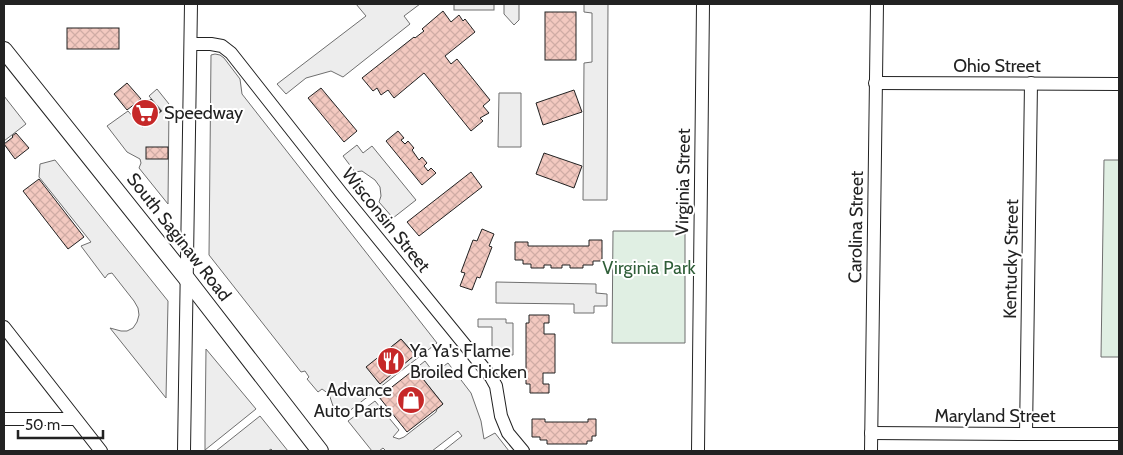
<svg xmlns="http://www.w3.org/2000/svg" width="1123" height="455" font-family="Cabin,sans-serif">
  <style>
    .park { fill: #e0efe3; stroke: #6f6f6f }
    .parking { fill: #ededed; stroke: #6f6f6f; fill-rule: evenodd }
    .building { fill: url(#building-cross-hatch); stroke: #222 }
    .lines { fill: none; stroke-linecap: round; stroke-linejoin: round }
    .minor-casing { stroke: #222; stroke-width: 14 }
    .major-casing { stroke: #222; stroke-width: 18 }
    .minor { stroke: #fff; stroke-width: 12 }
    .major { stroke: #fff; stroke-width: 16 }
    .labels { text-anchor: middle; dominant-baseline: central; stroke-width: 4; stroke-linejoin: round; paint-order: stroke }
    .street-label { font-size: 18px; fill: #222; stroke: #fff }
    .poi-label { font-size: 18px; fill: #222; stroke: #fff; text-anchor: start }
    .park-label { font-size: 18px; fill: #2f5e38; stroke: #fff }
  </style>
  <defs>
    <pattern id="building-cross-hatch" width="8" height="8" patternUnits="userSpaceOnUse" patternTransform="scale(1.25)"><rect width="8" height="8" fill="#f3c9c0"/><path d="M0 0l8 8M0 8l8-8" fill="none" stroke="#d0aca5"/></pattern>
  </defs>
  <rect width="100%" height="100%" fill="#fff"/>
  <!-- park -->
  <g class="park">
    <polygon points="1104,160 1119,160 1119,357 1101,357"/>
    <polygon points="613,231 685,231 685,343 612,343"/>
  </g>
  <!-- parking -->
  <g class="parking">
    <polygon points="356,4 420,4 404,16 410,24 343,77 331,71 306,78 286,94 277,84 366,16"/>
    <rect x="454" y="4" width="40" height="6"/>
    <polygon points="504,4 519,4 519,20 514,25 504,14"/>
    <polygon points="584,4 608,4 607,200 583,200 584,63 592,62 592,13 584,12"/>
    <path d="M215 54 220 55 224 58 240 79 242 94 437 343 339 419 331 411 333 406 329 394 322 389 318 392 307 379 309 377 305 371 301 372 209 255 211 55ZM401 339 415 355 379 383 367 367Z"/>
    <polygon points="157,89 169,104 168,204 139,168 141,163 140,159 127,152 107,126 128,111 142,127 162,111 149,96"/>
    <polygon points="499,93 521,93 521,147 498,147"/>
    <polygon points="4,96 26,124 4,141"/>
    <polygon points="357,145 363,153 372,146 416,200 393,218 379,202 381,196 380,187 375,180 362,171 355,172 343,156"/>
    <polygon points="55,160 168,301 166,398 110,328 121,331 127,331 133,328 137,322 139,315 138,308 134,301 112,273 108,274 105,278 81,246 91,242 39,177 40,164"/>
    <polygon points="496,282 596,284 596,293 607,294 607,306 594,306 594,313 574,313 574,304 496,303"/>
    <polygon points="478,319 506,319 506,323 513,323 513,355 499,355 492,347 492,327 478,327"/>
    <polygon points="206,349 256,409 205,450 205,435"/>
    <polygon points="425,361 434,373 448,363 471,393 481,421 484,439 495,433 509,451 443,451 462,436 458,431 432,451 386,451 383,448 379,451 372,451 348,421 375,401 399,430 393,437 399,439 404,437 436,412 437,409 443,404 415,369"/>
    <polygon points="260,416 288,451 273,451 271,449 268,451 216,451"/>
  </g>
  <!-- building -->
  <g class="building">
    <polygon points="443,11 451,22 459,15 463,21 465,19 475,32 445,56 451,64 457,59 490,100 483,106 489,113 480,118 483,121 471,131 424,73 394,98 388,90 381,95 377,88 373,91 362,78 414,37 415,38 424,31 422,29"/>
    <rect x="545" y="12" width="31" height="48"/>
    <rect x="67" y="28" width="52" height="21"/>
    <polygon points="127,83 141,99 127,110 114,94"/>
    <polygon points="321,88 357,131 344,142 308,98"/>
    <polygon points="574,90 582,112 543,125 536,103"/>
    <polygon points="151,99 161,111 142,127 132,114"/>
    <polygon points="398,131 404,138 401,140 405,144 408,141 414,148 412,150 419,160 422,157 427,163 424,166 428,171 431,168 436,173 422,185 386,141"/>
    <polygon points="16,133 29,148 15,159 4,144 13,137 12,136"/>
    <rect x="146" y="147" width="22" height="12"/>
    <polygon points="544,153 582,166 574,188 536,174"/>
    <polygon points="471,172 482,187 419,236 407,222"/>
    <polygon points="39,179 84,237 68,249 23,191"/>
    <polygon points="482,229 494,234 489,246 492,247 480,278 477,277 472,290 460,286 465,273 461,272 473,240 477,241"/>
    <polygon points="589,240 602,240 602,261 593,261 593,265 583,265 583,268 570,268 570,265 562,265 562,268 551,268 551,265 544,265 544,268 531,268 531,264 523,264 523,260 515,260 515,242 528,242 528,246 589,246"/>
    <polygon points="529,315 549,315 549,323 544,323 544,334 555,334 555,373 543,373 543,384 549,384 549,393 530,393 530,384 526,384 526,323 529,323"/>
    <polygon points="401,339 415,355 380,384 366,367"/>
    <polygon points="415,369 443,404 407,432 379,397"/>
    <polygon points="532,419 545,419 545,422 588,422 588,419 596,419 596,436 592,436 592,441 587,441 587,444 547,444 547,440 540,440 540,437 532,437"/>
  </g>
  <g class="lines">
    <!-- minor casing -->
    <g class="minor-casing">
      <g id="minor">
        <polyline points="191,44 211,44 222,46 231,53 342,194 491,377 496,386 501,416 508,433 523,451"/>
        <polyline points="875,83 1119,84"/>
        <polyline points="4,327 101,451"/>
        <polyline points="4,419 75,419"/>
        <polyline points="871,433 1026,434 1119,434"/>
        <polyline points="1026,434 1031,83"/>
        <polyline points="184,451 191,4"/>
        <polyline points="698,451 703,4"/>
        <polyline points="871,451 877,4"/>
      </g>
    </g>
    <!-- major casing -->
    <g class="major-casing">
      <polyline id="major" points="4,50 187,279 320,451"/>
    </g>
    <!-- minor -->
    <use href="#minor" class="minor"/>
    <!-- major -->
    <use href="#major" class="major"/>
  </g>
  <!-- icons -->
  <defs>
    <g id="supermarket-disc" transform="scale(1.4375)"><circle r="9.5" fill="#c62828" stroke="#fff"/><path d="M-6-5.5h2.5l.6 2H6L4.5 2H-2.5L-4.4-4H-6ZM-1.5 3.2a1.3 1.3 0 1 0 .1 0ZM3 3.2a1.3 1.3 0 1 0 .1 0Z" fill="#fff"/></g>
    <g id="restaurant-disc" transform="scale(1.4375)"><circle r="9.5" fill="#c62828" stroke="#fff"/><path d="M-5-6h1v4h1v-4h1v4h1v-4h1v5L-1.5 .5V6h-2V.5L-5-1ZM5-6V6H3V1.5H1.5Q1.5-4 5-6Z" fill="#fff"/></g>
    <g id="shop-disc" transform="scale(1.4375)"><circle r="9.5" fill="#c62828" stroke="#fff"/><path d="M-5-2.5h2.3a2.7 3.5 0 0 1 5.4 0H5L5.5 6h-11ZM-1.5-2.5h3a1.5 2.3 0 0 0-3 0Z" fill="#fff"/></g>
  </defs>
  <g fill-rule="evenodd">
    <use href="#supermarket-disc" x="145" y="113"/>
    <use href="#restaurant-disc" x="391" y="361"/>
    <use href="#shop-disc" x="411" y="400"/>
  </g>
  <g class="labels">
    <!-- street labels -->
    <g class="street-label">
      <text x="997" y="66">Ohio Street</text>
      <text transform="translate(683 182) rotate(-89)">Virginia Street</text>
      <text transform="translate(386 220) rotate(51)">Wisconsin Street</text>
      <text transform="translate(856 227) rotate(-89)">Carolina Street</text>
      <text transform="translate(179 237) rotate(52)">South Saginaw Road</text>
      <text transform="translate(1011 259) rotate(-89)">Kentucky Street</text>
      <text x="995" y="416">Maryland Street</text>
    </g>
    <!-- poi labels -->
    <g class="poi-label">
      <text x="164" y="113">Speedway</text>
      <text x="410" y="351">Ya Ya's Flame<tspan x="410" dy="21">Broiled Chicken</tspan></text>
      <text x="392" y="390" text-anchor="end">Advance<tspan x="392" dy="21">Auto Parts</tspan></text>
    </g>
    <!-- park labels -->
    <g class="park-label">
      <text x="649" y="268">Virginia Park</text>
    </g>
  </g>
  <!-- border -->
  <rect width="1123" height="455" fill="none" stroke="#222222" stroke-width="10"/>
  <!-- scale -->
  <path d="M18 430v8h85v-8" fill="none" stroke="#222222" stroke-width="2.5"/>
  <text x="25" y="430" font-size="15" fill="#222222" stroke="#ffffff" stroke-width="4" paint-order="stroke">50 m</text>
</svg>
